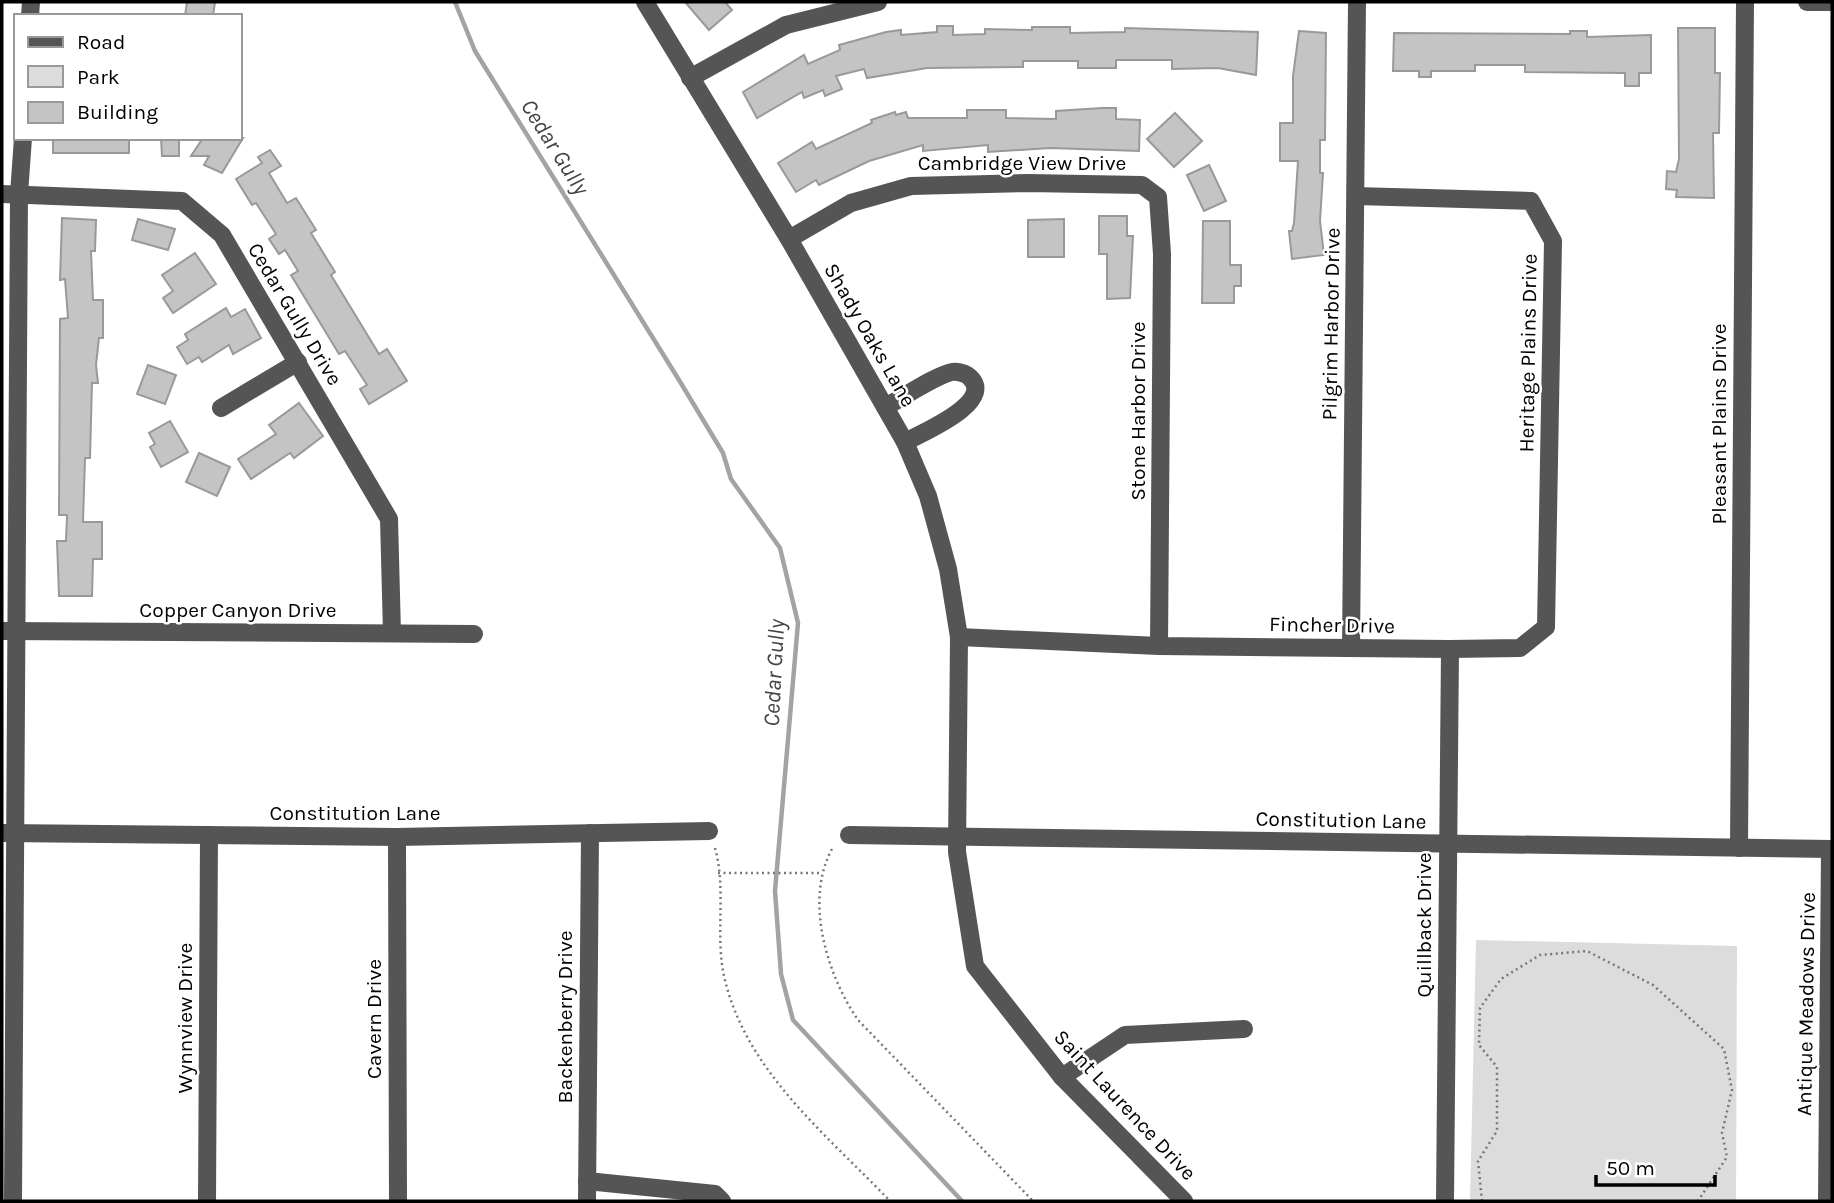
<svg xmlns="http://www.w3.org/2000/svg" width="1834" height="1203" font-family="Karla,sans-serif">
  <style>
    .green { fill: #dcdcdc }
    .lines { fill: none; stroke-linecap: round; stroke-linejoin: round }
    .stream { stroke: #a3a3a3; stroke-width: 4.5 }
    .building { fill: #c4c4c4; stroke: #999; stroke-width: 2 }
    .path { stroke: #777; stroke-width: 2.5; stroke-dasharray: 2 3.5; stroke-linecap: butt }
    .minor { stroke: #555; stroke-width: 18 }
    .labels { text-anchor: middle; dominant-baseline: central; stroke-width: 5; stroke-linejoin: round; paint-order: stroke }
    .street-label { font-size: 21px; fill: #000; stroke: #fff }
    .water-label { font-size: 23px; font-style: italic; fill: #444; stroke: #fff }
  </style>
  <rect width="100%" height="100%" fill="#fff"/>
  <!-- green -->
  <polygon class="green" points="1476,940 1737,946 1736,1201 1470,1201"/>
  <g class="lines">
    <!-- stream -->
    <polyline class="stream" points="455,2 475,51 679,380 723,453 731,479 780,548 798,623 775,891 781,974 793,1020 962,1201"/>
  </g>
  <!-- building -->
  <g class="building">
    <polygon points="187,2 215,2 213,16 185,16"/>
    <polygon points="685,2 725,2 732,10 709,30"/>
    <polygon points="937,26 953,26 953,35 985,34 985,29 1032,30 1032,27 1070,27 1070,33 1125,32 1125,28 1258,32 1256,75 1218,68 1172,69 1172,60 1116,60 1116,68 1078,68 1078,61 1023,61 1023,67 927,68 867,78 864,69 836,76 842,89 825,96 823,90 804,98 802,92 757,118 743,92 804,55 808,64 840,50 839,45 886,32 901,30 901,35 937,32"/>
    <polygon points="1678,28 1715,28 1715,73 1720,73 1719,133 1713,133 1714,198 1676,197 1677,190 1666,189 1667,171 1676,172 1679,159"/>
    <polygon points="1299,31 1326,33 1325,140 1320,140 1320,173 1323,173 1320,221 1324,255 1292,259 1289,231 1292,231 1294,223 1298,161 1280,161 1280,123 1293,123 1293,76"/>
    <polygon points="1570,31 1587,31 1587,37 1651,35 1651,73 1639,73 1639,86 1625,86 1625,73 1525,72 1525,65 1475,65 1475,71 1431,71 1431,77 1419,77 1419,71 1393,71 1394,33 1570,34"/>
    <polygon points="1102,108 1116,108 1116,119 1140,120 1139,151 1050,148 988,152 988,145 923,151 923,145 869,161 819,185 816,180 796,192 778,163 812,142 816,149 872,123 871,120 895,112 896,115 906,112 908,118 967,118 967,110 1006,110 1006,118 1056,119 1056,111"/>
    <polygon points="1175,113 1202,141 1174,167 1147,139"/>
    <rect x="53" y="138" width="76" height="15"/>
    <polygon points="161,138 179,138 179,156 162,156"/>
    <polygon points="203,138 243,138 222,173 204,165 209,156 191,156"/>
    <polygon points="270,150 281,166 269,173 287,203 296,198 316,230 311,233 335,272 331,275 379,354 387,349 407,381 369,404 360,389 367,385 345,351 339,354 291,275 298,271 285,250 279,254 269,239 276,234 256,203 252,205 236,179 262,163 258,157"/>
    <polygon points="1209,165 1226,201 1204,211 1187,175"/>
    <polygon points="1099,216 1127,216 1127,236 1133,236 1130,298 1107,299 1107,254 1099,254"/>
    <polygon points="62,218 96,220 95,251 91,251 93,300 103,300 103,338 99,338 96,365 98,383 92,383 90,458 85,458 83,522 102,522 102,559 93,559 92,596 59,596 57,541 66,541 67,515 59,515 60,319 68,318 65,279 60,280"/>
    <polygon points="138,219 175,229 168,250 132,240"/>
    <polygon points="1064,219 1064,257 1028,257 1028,220"/>
    <polygon points="1203,221 1230,221 1230,265 1241,265 1241,286 1234,286 1234,303 1202,303"/>
    <polygon points="195,253 216,284 173,313 163,298 173,291 162,275"/>
    <polygon points="226,308 231,317 245,309 261,338 233,354 229,345 202,362 199,357 187,364 177,347 188,340 185,334"/>
    <polygon points="148,365 176,375 165,404 137,394"/>
    <polygon points="299,403 323,436 294,458 290,453 251,479 238,459 276,434 269,425"/>
    <polygon points="170,421 188,452 161,467 150,447 155,444 149,433"/>
    <polygon points="199,453 230,467 217,496 186,482"/>
  </g>
  <g class="lines">
    <!-- path -->
    <g class="path">
      <path d="M715 848C726 887 716 931 723 971 742 1068 825 1133 890 1201"/>
      <path d="M832 849C804 900 827 975 858 1020L1033 1201"/>
      <polyline points="718,873 822,873"/>
      <polyline points="1482,1201 1478,1161 1497,1131 1497,1067 1479,1045 1480,1008 1501,979 1540,955 1587,951 1653,985 1724,1049 1732,1090 1722,1133 1727,1157 1698,1201"/>
    </g>
    <!-- minor -->
    <g class="minor">
      <polyline points="645,2 789,239 905,442 928,496 948,569 959,637 957,852 975,966 1062,1077 1184,1201"/>
      <polyline points="1807,2 1832,2"/>
      <polyline points="30,16 31,2"/>
      <polyline points="690,78 786,25 878,2"/>
      <polyline points="2,194 182,201 222,235 389,519 392,633"/>
      <polyline points="789,239 851,203 911,186 1028,183 1142,185 1158,197 1162,254 1159,646"/>
      <path d="M885 407C901 399 936 375 952 372 956 371 964 373 967 375 1001 400 922 433 905 442"/>
      <polyline points="221,408 298,362"/>
      <polyline points="2,631 474,634"/>
      <polyline points="959,637 1159,646 1450,649 1520,648 1546,627 1553,241 1531,201 1356,196"/>
      <polyline points="1351,648 1357,2"/>
      <polyline points="2,833 397,837 709,831"/>
      <polyline points="849,835 1832,849"/>
      <polyline points="397,837 398,1201"/>
      <polyline points="1739,848 1745,2"/>
      <polyline points="1062,1077 1125,1035 1244,1029"/>
      <polyline points="587,1181 715,1194 722,1201"/>
      <polyline points="13,1201 19,194 23,138"/>
      <polyline points="207,1201 209,835"/>
      <polyline points="587,1201 590,833"/>
      <polyline points="1445,1201 1450,649"/>
      <polyline points="1827,1201 1830,849"/>
    </g>
  </g>
  <g class="labels">
    <!-- street labels -->
    <g class="street-label">
      <text x="1022" y="163">Cambridge View Drive</text>
      <text transform="translate(295 314) rotate(59)">Cedar Gully Drive</text>
      <text transform="translate(1331 324) rotate(-89)">Pilgrim Harbor Drive</text>
      <text transform="translate(870 335) rotate(60)">Shady Oaks Lane</text>
      <text transform="translate(1528 353) rotate(-89)">Heritage Plains Drive</text>
      <text transform="translate(1138 411) rotate(-90)">Stone Harbor Drive</text>
      <text transform="translate(1719 424) rotate(-90)">Pleasant Plains Drive</text>
      <text x="238" y="610">Copper Canyon Drive</text>
      <text transform="translate(1332 625) rotate(1)">Fincher Drive</text>
      <text x="355" y="813">Constitution Lane</text>
      <text transform="translate(1341 820) rotate(1)">Constitution Lane</text>
      <text transform="translate(1424 925) rotate(-90)">Quillback Drive</text>
      <text transform="translate(1806 1004) rotate(-89)">Antique Meadows Drive</text>
      <text transform="translate(565 1017) rotate(-90)">Backenberry Drive</text>
      <text transform="translate(185 1018) rotate(-90)">Wynnview Drive</text>
      <text transform="translate(374 1019) rotate(-90)">Cavern Drive</text>
      <text transform="translate(1125 1105) rotate(47)">Saint Laurence Drive</text>
    </g>
    <!-- water labels -->
    <g class="water-label">
      <text transform="translate(555 147) rotate(58)">Cedar Gully</text>
      <text transform="translate(774 673) rotate(-87)">Cedar Gully</text>
    </g>
  </g>
  <!-- border -->
  <rect width="1834" height="1203" fill="none" stroke="#000000" stroke-width="7"/>
  <!-- legend -->
  <rect x="14" y="14" width="228" height="126" fill="#ffffff" stroke="#999999" stroke-width="2"/>
  <rect x="28" y="37" width="35" height="10" fill="#555555" stroke="#999999" stroke-width="2"/>
  <text x="77" y="49" font-size="21" fill="#000000">Road</text>
  <rect x="28" y="66" width="35" height="21" fill="#dcdcdc" stroke="#999999" stroke-width="2"/>
  <text x="77" y="84" font-size="21" fill="#000000">Park</text>
  <rect x="28" y="102" width="35" height="21" fill="#c4c4c4" stroke="#999999" stroke-width="2"/>
  <text x="77" y="119" font-size="21" fill="#000000">Building</text>
  <!-- scale -->
  <path d="M1596 1175v10h119v-10" fill="none" stroke="#000000" stroke-width="3.5"/>
  <text x="1606" y="1175" font-size="21" fill="#000000" stroke="#ffffff" stroke-width="5" paint-order="stroke">50 m</text>
</svg>
